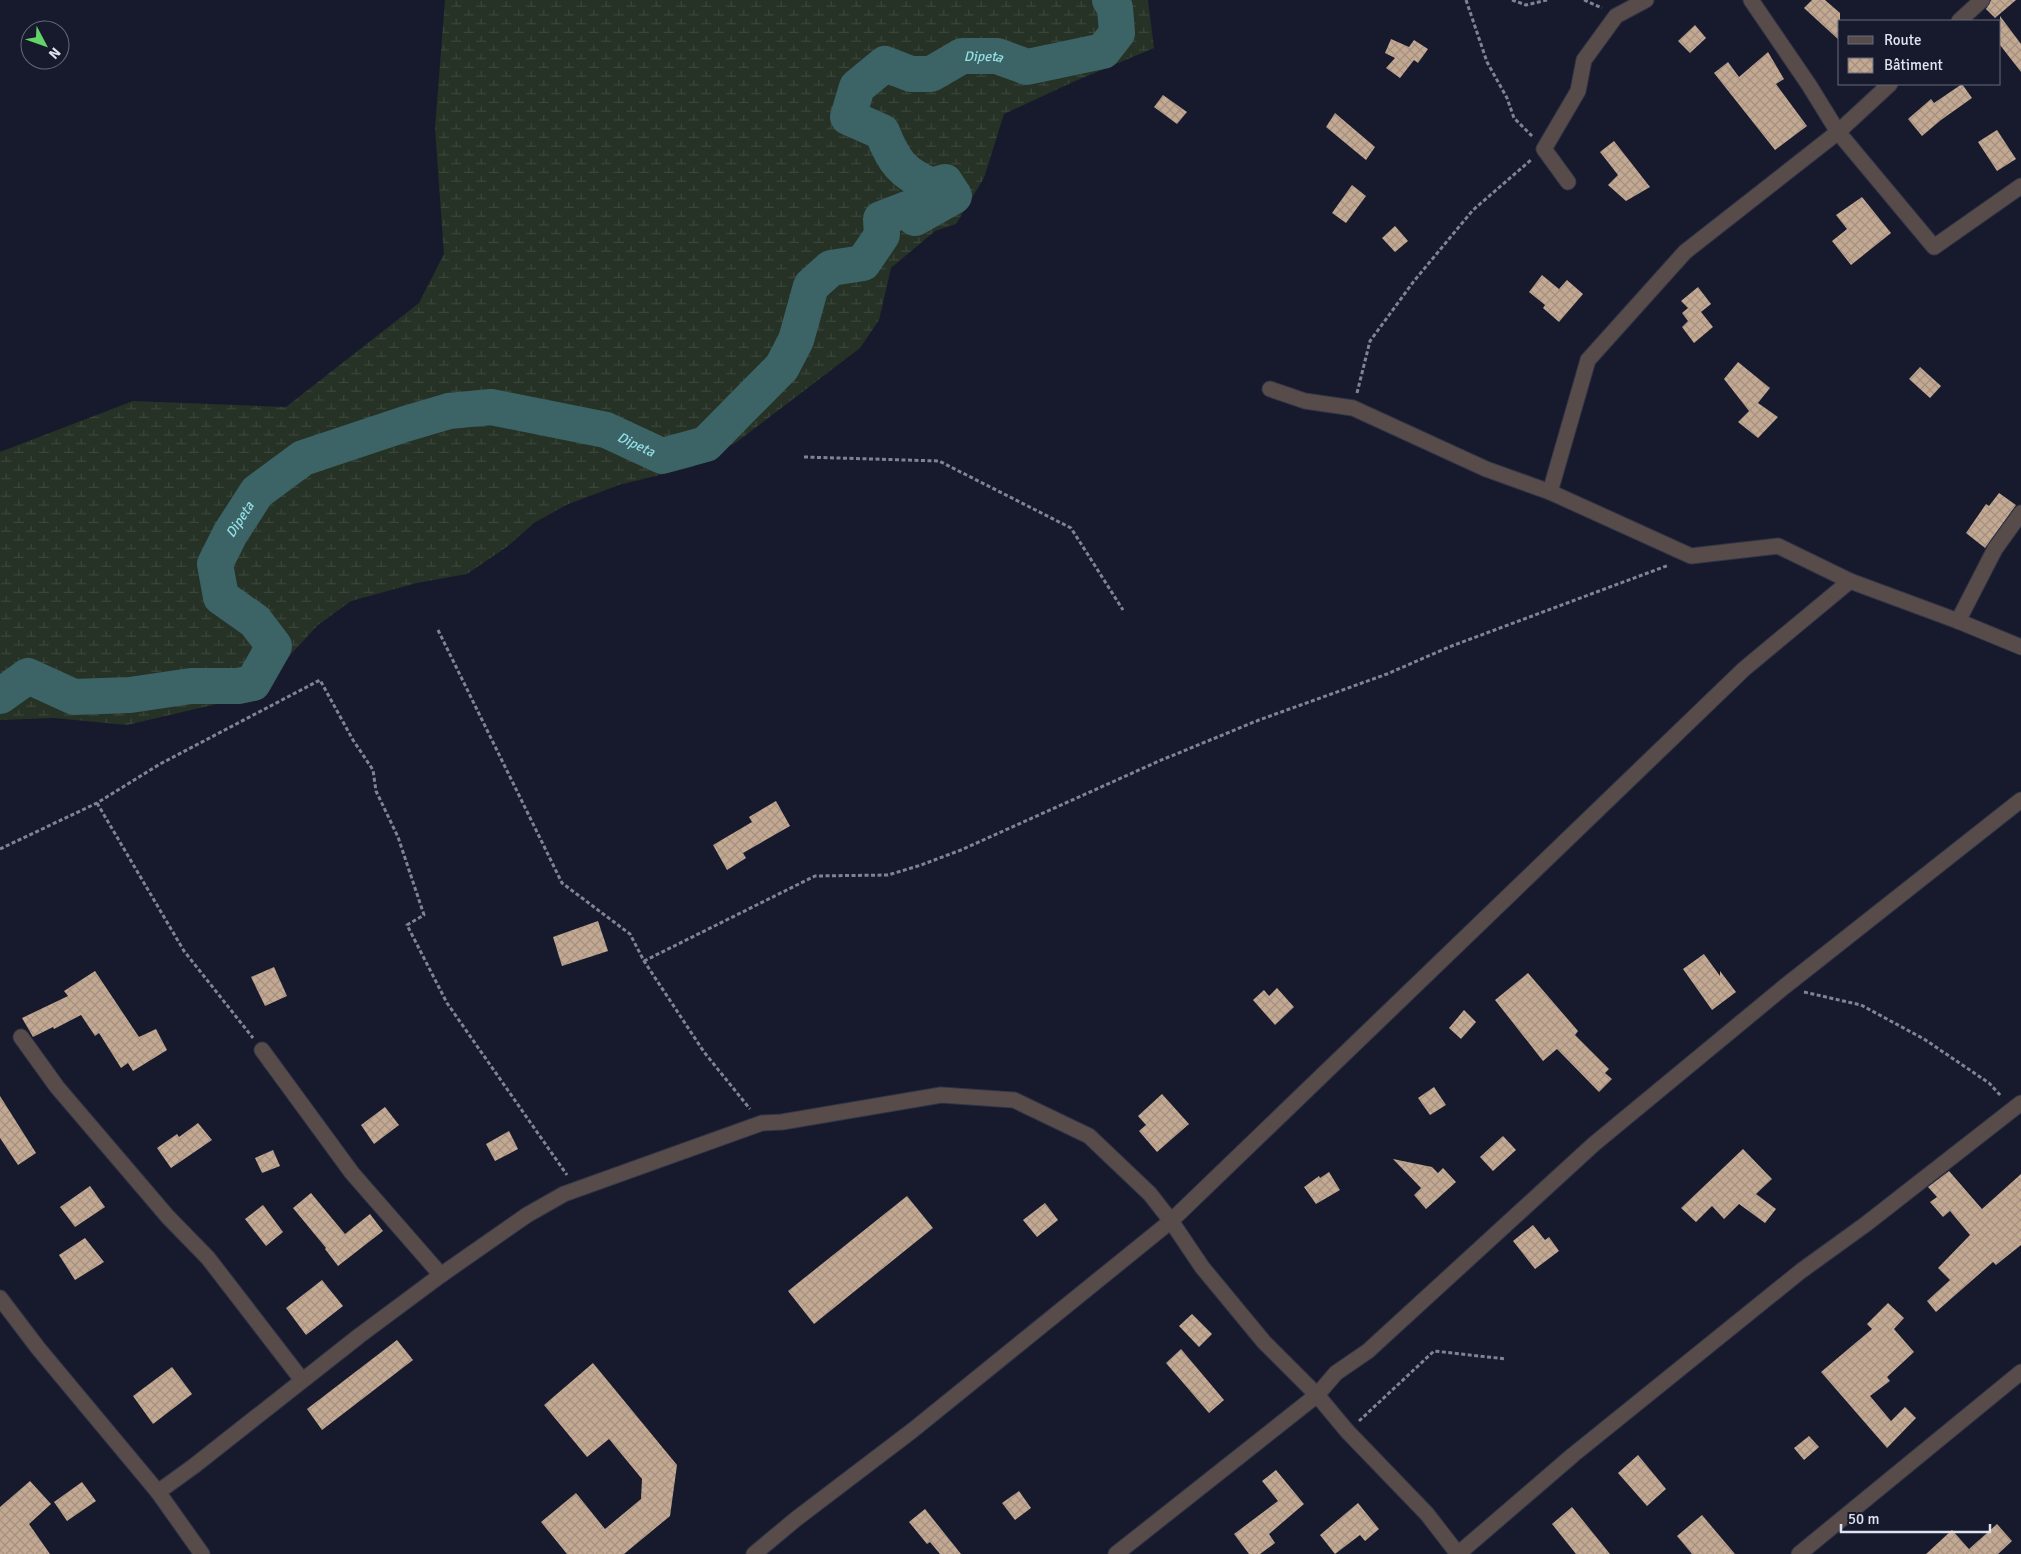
<svg xmlns="http://www.w3.org/2000/svg" width="2021" height="1554" font-family="Signika,sans-serif">
  <style>
    .wetland { fill: url(#wetland-marsh) }
    .lines { fill: none; stroke-linecap: round; stroke-linejoin: round }
    .river { stroke: #3c6467; stroke-width: 36 }
    .building { fill: url(#building-cross-hatch) }
    .minor-casing { stroke: #333648; stroke-width: 17 }
    .path { stroke: #808393; stroke-width: 3; stroke-dasharray: 4 2.5; stroke-linecap: butt }
    .minor { stroke: #584c4a; stroke-width: 15 }
    .labels { text-anchor: middle; dominant-baseline: central; stroke-width: 5; stroke-linejoin: round; paint-order: stroke }
    .water-label { font-size: 14px; font-style: italic; fill: #94dfe6; stroke: #171a2d }
  </style>
  <defs>
    <pattern id="wetland-marsh" width="20" height="14" patternUnits="userSpaceOnUse" patternTransform="scale(1.25)"><rect width="20" height="14" fill="#263225"/><path d="M1 5h8M5 5V1M11 12h8M15 12V8" fill="none" stroke="#3b463a"/></pattern>
    <pattern id="building-cross-hatch" width="8" height="8" patternUnits="userSpaceOnUse" patternTransform="scale(1.25)"><rect width="8" height="8" fill="#c4a992"/><path d="M0 0l8 8M0 8l8-8" fill="none" stroke="#a49080"/></pattern>
  </defs>
  <rect width="100%" height="100%" fill="#171a2d"/>
  <!-- wetland -->
  <polygon class="wetland" points="445,0 1148,0 1154,48 1073,82 1004,114 984,178 956,224 935,231 891,268 879,320 860,348 738,441 692,467 619,485 566,505 534,523 508,546 467,574 417,583 351,601 318,625 291,654 263,693 127,725 54,718 0,720 0,452 133,401 286,407 419,303 444,254 435,128"/>
  <g class="lines">
    <!-- river -->
    <path class="river" id="s1" d="M0 696 28 676 74 697 130 695 191 686H238L253 683 274 646 255 621 221 597 215 564 230 534 257 492 303 458 405 424 449 411 491 407 606 430 662 456 706 444 782 367 796 340 811 286 831 268 863 263 882 235 881 219 907 209 915 218 954 196 945 182 932 186C902 173 894 162 882 132L848 117 857 87 885 64 911 74H931L962 56H997L1027 67 1103 51 1117 33 1115 8 1110 0"/>
  </g>
  <!-- building -->
  <g class="building">
    <polygon points="1812,0 1825,0 1840,13 1840,41 1804,8"/>
    <polygon points="1991,0 2016,0 1995,18 1986,9"/>
    <polygon points="2000,16 2021,44 2021,72 2000,45"/>
    <polygon points="1695,25 1706,38 1690,53 1678,41"/>
    <polygon points="1391,39 1409,47 1414,40 1428,49 1418,63 1414,60 1400,78 1386,68 1395,58 1385,53"/>
    <polygon points="1768,52 1784,79 1776,84 1807,126 1775,150 1714,73 1728,62 1739,77"/>
    <polygon points="1962,84 1972,98 1941,120 1922,136 1908,119 1931,99 1934,103"/>
    <polygon points="1163,95 1187,112 1177,124 1154,107"/>
    <polygon points="1335,113 1375,147 1366,160 1326,127"/>
    <polygon points="1997,130 2016,159 1997,171 1978,142"/>
    <polygon points="1614,141 1650,187 1626,201 1608,185 1618,175 1600,152"/>
    <polygon points="1352,185 1366,196 1346,223 1332,213"/>
    <polygon points="1862,197 1891,233 1851,265 1832,241 1847,229 1836,215"/>
    <polygon points="1395,226 1408,241 1395,252 1382,238"/>
    <polygon points="1542,275 1559,289 1567,280 1583,294 1559,322 1543,308 1545,305 1529,292"/>
    <polygon points="1698,287 1711,304 1701,312 1713,327 1694,343 1682,327 1688,321 1682,313 1688,308 1681,301"/>
    <polygon points="1738,362 1770,388 1758,403 1778,417 1758,438 1738,422 1749,411 1724,379"/>
    <polygon points="1920,367 1941,386 1930,398 1909,379"/>
    <polygon points="1999,493 2016,505 1985,548 1966,533 1986,504 1989,506"/>
    <polygon points="776,801 790,826 743,853 746,858 727,870 713,845 752,822 749,817"/>
    <polygon points="598,921 608,951 562,966 553,937"/>
    <polygon points="1704,954 1720,976 1720,971 1736,992 1712,1010 1683,969"/>
    <polygon points="274,967 287,996 265,1006 251,977"/>
    <polygon points="95,971 139,1037 156,1029 167,1050 133,1071 128,1063 121,1068 99,1033 95,1036 81,1015 54,1029 53,1027 33,1037 22,1018 68,996 64,991"/>
    <polygon points="1528,973 1578,1031 1575,1035 1609,1069 1605,1073 1612,1079 1599,1092 1557,1049 1543,1061 1495,1000"/>
    <polygon points="1277,988 1294,1007 1275,1025 1253,1000 1264,990 1269,996"/>
    <polygon points="1464,1010 1476,1022 1461,1039 1449,1028"/>
    <polygon points="1434,1087 1446,1105 1430,1115 1418,1098"/>
    <polygon points="1162,1094 1189,1124 1157,1152 1139,1131 1146,1125 1138,1116"/>
    <polygon points="0,1096 36,1153 18,1165 0,1138"/>
    <polygon points="385,1107 399,1125 374,1144 361,1125"/>
    <polygon points="198,1123 212,1140 171,1168 157,1148 177,1134 179,1137"/>
    <polygon points="509,1131 518,1149 495,1161 486,1144"/>
    <polygon points="1503,1136 1516,1150 1493,1171 1480,1157"/>
    <polygon points="1743,1149 1772,1179 1756,1194 1776,1209 1765,1223 1739,1204 1724,1219 1712,1206 1696,1222 1681,1208"/>
    <polygon points="273,1150 280,1166 262,1173 255,1158"/>
    <polygon points="1393,1159 1432,1167 1438,1173 1443,1168 1456,1182 1426,1209 1414,1195 1421,1188"/>
    <polygon points="1949,1171 1982,1209 2021,1174 2021,1245 1996,1265 1993,1262 1936,1312 1927,1301 1950,1280 1938,1268 1970,1235 1950,1211 1943,1217 1930,1202 1937,1197 1928,1187"/>
    <polygon points="1329,1172 1340,1190 1316,1204 1304,1187 1319,1176 1320,1178"/>
    <polygon points="90,1186 105,1207 75,1227 60,1207"/>
    <polygon points="311,1193 345,1234 370,1214 383,1231 338,1266 325,1249 326,1248 293,1208"/>
    <polygon points="907,1196 933,1228 814,1324 788,1291"/>
    <polygon points="1045,1203 1058,1220 1037,1237 1023,1220"/>
    <polygon points="263,1205 283,1232 266,1246 245,1219"/>
    <polygon points="1533,1225 1545,1240 1549,1237 1559,1251 1535,1269 1513,1241"/>
    <polygon points="85,1238 104,1262 75,1280 59,1255"/>
    <polygon points="322,1280 343,1306 306,1335 286,1308"/>
    <polygon points="1888,1303 1904,1318 1894,1329 1914,1352 1887,1377 1890,1381 1870,1396 1891,1421 1905,1407 1916,1418 1887,1448 1821,1372 1872,1329 1867,1324"/>
    <polygon points="1192,1314 1212,1334 1199,1347 1179,1326"/>
    <polygon points="397,1340 413,1360 322,1430 307,1409"/>
    <polygon points="1181,1349 1224,1400 1209,1413 1166,1363"/>
    <polygon points="593,1363 677,1465 670,1516 624,1554 567,1554 541,1522 576,1493 605,1529 641,1499 642,1479 609,1439 587,1457 544,1405"/>
    <polygon points="172,1367 192,1394 153,1424 133,1396"/>
    <polygon points="1809,1436 1819,1447 1804,1460 1794,1448"/>
    <polygon points="1638,1455 1666,1489 1647,1506 1618,1473"/>
    <polygon points="1276,1470 1304,1504 1269,1534 1275,1543 1260,1554 1249,1554 1234,1534 1278,1501 1262,1481"/>
    <polygon points="30,1481 51,1504 29,1524 50,1554 0,1554 0,1507"/>
    <polygon points="82,1482 96,1501 67,1521 54,1502"/>
    <polygon points="1019,1491 1031,1508 1015,1520 1002,1503"/>
    <polygon points="1358,1503 1379,1529 1365,1541 1360,1535 1335,1554 1320,1535"/>
    <polygon points="1572,1507 1610,1554 1576,1554 1552,1524"/>
    <polygon points="925,1509 961,1554 940,1554 930,1542 927,1544 909,1522"/>
    <polygon points="1702,1515 1735,1554 1692,1554 1677,1536"/>
    <polygon points="1997,1524 2012,1541 1998,1554 1926,1554 1952,1530 1969,1549"/>
  </g>
  <g class="lines">
    <!-- minor casing -->
    <g class="minor-casing">
      <g id="minor">
        <polyline points="1751,0 1809,85 1838,132 1934,247 2021,186"/>
        <polyline points="1959,21 1982,0"/>
        <polyline points="1568,182 1544,149 1578,91 1584,60 1616,16 1646,0"/>
        <polyline points="1270,389 1305,401 1353,408 1486,469 1550,492 1691,556 1778,546 1850,581 1958,621 2021,647"/>
        <polyline points="1550,492 1588,360 1685,252 1838,132 1890,84"/>
        <polyline points="1958,621 1995,549 2021,513"/>
        <polyline points="21,1037 57,1087 168,1217 208,1258 302,1380"/>
        <polyline points="262,1050 352,1173 441,1275"/>
        <polyline points="0,1298 38,1348 158,1492 202,1554"/>
        <polyline points="158,1492 194,1466 359,1336 441,1275 527,1215 564,1194 762,1123 782,1122 941,1095 1014,1100 1089,1136 1150,1194 1171,1221 1744,669 1850,581"/>
        <polyline points="754,1554 796,1519 913,1430 1171,1221 1202,1267 1264,1342 1317,1395 1116,1554"/>
        <polyline points="1458,1554 1427,1514 1347,1431 1317,1395 1336,1373 1368,1351 1594,1144 1784,987 2021,800"/>
        <polyline points="1458,1554 1573,1455 1801,1271 1866,1224 2021,1103"/>
        <polyline points="1799,1554 2021,1372"/>
      </g>
    </g>
    <!-- path -->
    <g class="path">
      <polyline points="1466,0 1487,62 1507,98 1514,118 1532,136"/>
      <polyline points="1512,0 1526,5 1547,0"/>
      <polyline points="1584,0 1602,8"/>
      <polyline points="1357,393 1370,341 1414,281 1473,210 1532,159"/>
      <polyline points="804,457 939,461 1071,528 1123,610"/>
      <polyline points="438,630 562,883 630,934 644,961 704,1052 750,1109"/>
      <polyline points="97,803 184,951 253,1038"/>
      <polyline points="0,849 97,803 160,764 320,680 353,740 373,770 376,791 398,837 424,915 407,925 447,1003 567,1175"/>
      <polyline points="644,961 815,876 888,875 921,865 961,850 1159,761 1259,720 1387,674 1449,647 1669,565"/>
      <polyline points="1804,992 1861,1005 1924,1039 1989,1083 2001,1096"/>
      <polyline points="1359,1421 1434,1351 1506,1359"/>
    </g>
    <!-- minor -->
    <use href="#minor" class="minor"/>
  </g>
  <g class="labels">
    <!-- water labels -->
    <g class="water-label">
      <text stroke="none"><textPath href="#s1" startOffset="1680">Dipeta</textPath></text>
      <text stroke="none"><textPath href="#s1" startOffset="901">Dipeta</textPath></text>
      <text stroke="none"><textPath href="#s1" startOffset="465">Dipeta</textPath></text>
    </g>
  </g>
  <!-- legend -->
  <rect x="1838" y="20" width="162" height="65" fill="#171a2d" stroke="#676a7b"/>
  <rect x="1848" y="36" width="25" height="8" fill="#584c4a" stroke="#676a7b"/>
  <text x="1884" y="45" font-size="15" fill="#e0e3f0">Route</text>
  <rect x="1848" y="58" width="25" height="15" fill="url(#building-cross-hatch)" stroke="#676a7b"/>
  <text x="1884" y="70" font-size="15" fill="#e0e3f0">Bâtiment</text>
  <!-- north arrow -->
  <g transform="translate(45 45) rotate(131)"><circle r="24" fill="#171a2d" stroke="#676a7b"/>
  <path d="M0-4L9 19L0 12L-9 19Z" fill="#63d468"/>
  <text y="-8" font-size="14" font-weight="bold" text-anchor="middle" fill="#e0e3f0">N</text>
  </g>
  <!-- scale -->
  <path d="M1841 1524v8h149v-8" fill="none" stroke="#e0e3f0" stroke-width="2.5"/>
  <text x="1848" y="1524" font-size="15" fill="#e0e3f0" stroke="#171a2d" stroke-width="4" paint-order="stroke">50 m</text>
</svg>
